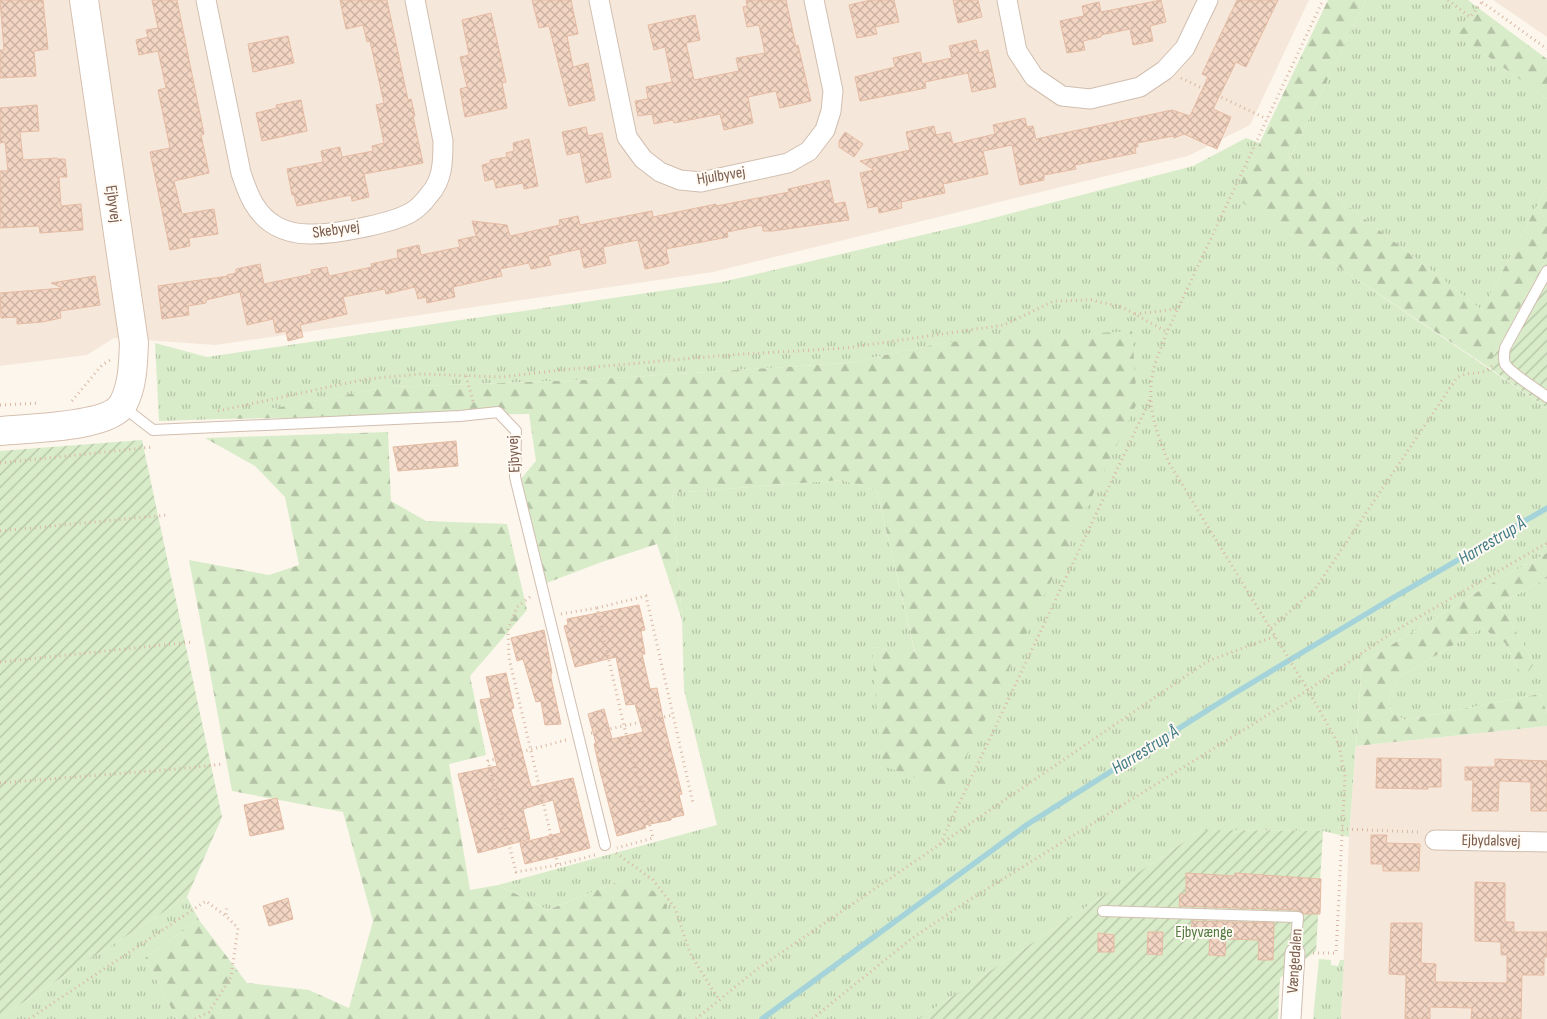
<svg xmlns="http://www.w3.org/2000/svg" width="1547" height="1019" font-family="'Sofia Sans Condensed',sans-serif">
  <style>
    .residential { fill: #f5e8da }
    .grass { fill: url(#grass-tufts) }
    .forest { fill: url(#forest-firs) }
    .garden { fill: url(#garden-furrows) }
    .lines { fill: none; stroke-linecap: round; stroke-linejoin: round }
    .stream { stroke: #a5d3da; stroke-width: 5.5 }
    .building { fill: url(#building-cross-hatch); stroke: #e6bba3 }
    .lane-casing { stroke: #d1beb0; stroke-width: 12 }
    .street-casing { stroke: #d1beb0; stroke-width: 21 }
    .secondary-casing { stroke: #d6c0b0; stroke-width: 30 }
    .path { stroke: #d9b8a5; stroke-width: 3; stroke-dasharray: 1 4; stroke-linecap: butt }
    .lane { stroke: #fff; stroke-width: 10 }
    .street { stroke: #fff; stroke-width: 19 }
    .secondary { stroke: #fff; stroke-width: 28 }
    .labels { text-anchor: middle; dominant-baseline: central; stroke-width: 4; stroke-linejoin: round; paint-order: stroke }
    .street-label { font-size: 16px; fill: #7a5c4d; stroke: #fffaf3 }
    .park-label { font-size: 16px; fill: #537a41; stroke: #fffaf3 }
    .water-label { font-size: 18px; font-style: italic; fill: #437c86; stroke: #fffaf3 }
  </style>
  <defs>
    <pattern id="grass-tufts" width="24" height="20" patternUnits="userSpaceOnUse" patternTransform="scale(1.25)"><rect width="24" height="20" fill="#d8ecc9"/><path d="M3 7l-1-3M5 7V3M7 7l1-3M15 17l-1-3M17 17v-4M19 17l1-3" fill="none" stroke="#b4c2a5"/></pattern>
    <pattern id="forest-firs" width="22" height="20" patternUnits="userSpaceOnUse" patternTransform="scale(1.25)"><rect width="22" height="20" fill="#d8ecc9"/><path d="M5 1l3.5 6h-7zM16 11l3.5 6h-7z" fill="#b4c2a5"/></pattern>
    <pattern id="garden-furrows" width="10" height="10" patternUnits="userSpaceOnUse" patternTransform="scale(1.25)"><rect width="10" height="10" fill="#d8ecc9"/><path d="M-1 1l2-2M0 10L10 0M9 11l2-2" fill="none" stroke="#b4c2a5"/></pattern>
    <pattern id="building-cross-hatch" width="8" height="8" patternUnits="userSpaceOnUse" patternTransform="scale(1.25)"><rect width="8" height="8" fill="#f3d5c3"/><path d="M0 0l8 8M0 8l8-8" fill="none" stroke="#cab0a1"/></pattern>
  </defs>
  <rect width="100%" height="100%" fill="#fdf6ec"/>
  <!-- residential -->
  <g class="residential">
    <polygon points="0,0 1309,0 1250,125 1188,156 713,272 216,345 114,338 87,355 0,366"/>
    <polygon points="1493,0 1547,0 1547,37"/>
    <polygon points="1547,726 1547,1019 1341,1019 1349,837 1356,746"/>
  </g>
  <!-- grass -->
  <g class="grass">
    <polygon points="1366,0 1468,0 1481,10 1458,34 1547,99 1547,187 1482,310 1289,160"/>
    <polygon points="1246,138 1260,143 1235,197 1547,408 1547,553 1487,586 1362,663 1349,837 1323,831 1202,830 918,1019 679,1019 685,1014 622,880 548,910 498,885 717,825 684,690 682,620 672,493 842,480 877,491 915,653 873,647 950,791 947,342 847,363 584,380 387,387 219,419 159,421 155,343 207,357 722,282 978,222 1193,166"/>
    <polygon points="1547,578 1547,713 1540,694 1405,720 1392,713 1388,700 1398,678 1482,628 1505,643 1518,669 1534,663 1500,604"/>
    <polygon points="187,897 199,920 145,958 177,1019 0,1019 0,1017"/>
    <polygon points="1319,959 1331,960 1331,965 1338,966 1340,960 1344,960 1341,1019 1313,1019"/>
  </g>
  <!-- forest -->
  <g class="forest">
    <polygon points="1328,0 1366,0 1289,160 1482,310 1547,187 1547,257 1488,367 1234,197"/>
    <polygon points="1481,10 1547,59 1547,99 1457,34"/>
    <polygon points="1132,331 1137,403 950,791 881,765 872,647 915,652 877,491 842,480 672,493 682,620 657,544 599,563 544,584 519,481 536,461 529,414 217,419 387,387 584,380 847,363 947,342"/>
    <polygon points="388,432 391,501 426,521 507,524 527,610 470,676 486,755 449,764 470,890 498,885 548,910 622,880 664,895 685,1014 679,1019 177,1019 145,958 199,920 247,983 309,990 349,1008 373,921 343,812 232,791 189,560 269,575 299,565 285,497 255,466 205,438"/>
    <polygon points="1547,553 1547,578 1500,604 1534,663 1525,677 1518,669 1505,643 1482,628 1398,678 1388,700 1392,713 1405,720 1540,694 1547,713 1547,726 1356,746 1362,663 1487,586"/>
  </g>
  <!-- garden -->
  <g class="garden">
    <polygon points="1547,257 1547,408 1488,367"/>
    <polygon points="142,440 222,817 187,897 0,1017 0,451"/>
    <polygon points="1202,830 1323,831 1316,951 1280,978 1278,1019 918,1019"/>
  </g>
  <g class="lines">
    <!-- stream -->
    <polyline class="stream" points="762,1019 1028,824 1230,696 1386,602 1547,508"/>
  </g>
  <!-- building -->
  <g class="building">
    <polygon points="0,0 43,0 48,49 34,51 36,76 0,78 0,50 4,50"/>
    <polygon points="152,0 177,0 204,134 201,135 209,173 174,181 182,214 214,209 218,234 189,238 190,246 170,250 150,152 170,148 158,90 166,88 158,51 139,55 136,40 148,37 146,30 158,28"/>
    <polygon points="340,0 387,0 408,100 411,99 415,116 413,116 423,163 364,174 369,197 352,201 351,195 297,206 294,195 292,195 287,169 323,162 321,151 340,147 342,157 373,151 372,146 384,143 376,105 384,103 370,41 367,42 363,25 346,29"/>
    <polygon points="532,0 571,0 578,34 567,36 573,67 588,63 595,100 569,106 549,26 539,28"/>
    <polygon points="746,0 786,0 796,46 798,45 811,101 780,108 776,91 748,97 753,123 724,130 720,114 674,123 673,120 654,124 652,114 638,116 635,101 648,99 646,87 672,82 665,47 654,50 648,25 695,15 700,40 686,43 694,80 739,71 736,58 765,53 759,25 747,27 743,7 747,6"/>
    <polygon points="871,0 894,0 899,22 875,27 877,34 857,38 849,5"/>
    <polygon points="953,0 978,0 982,17 958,23"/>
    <polygon points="1161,0 1166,22 1150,26 1153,41 1133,45 1130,29 1101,35 1101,37 1083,41 1085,50 1067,53 1060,21 1084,16 1082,6 1099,2 1101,12"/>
    <polygon points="1237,0 1278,0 1246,67 1236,62 1213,109 1231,117 1217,149 1184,134 1174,138 1173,136 1137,143 1138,147 1135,147 1136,153 1075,165 1076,169 1044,175 1044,180 1020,185 1012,145 983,151 988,174 943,184 945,193 901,202 902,208 879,213 878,206 868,208 860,173 874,170 860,161 910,150 906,132 934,126 936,135 950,132 953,144 995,134 993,125 1025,118 1027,127 1033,126 1036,139 1172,110 1190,116 1208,77 1202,74"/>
    <polygon points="491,13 506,82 502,83 507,108 465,117 460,89 467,87 460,57 469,55 462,20"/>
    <polygon points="288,36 294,63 253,72 248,44"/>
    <polygon points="976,40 979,53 988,50 996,87 972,92 968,73 925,82 926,88 860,101 855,77 895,67 893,58 920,52 922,64 952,58 949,46"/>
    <polygon points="301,100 307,131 262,141 256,113 277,108 276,105"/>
    <polygon points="37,105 39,131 20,132 23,160 57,158 57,159 65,159 67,177 59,177 61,206 81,204 83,230 40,233 39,226 0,228 0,171 8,171 5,142 0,143 0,108"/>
    <polygon points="586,127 588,136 602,133 611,177 586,183 580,152 567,155 562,132"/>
    <polygon points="845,132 863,144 854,157 839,147 839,141"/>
    <polygon points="529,139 538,186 524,189 523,183 496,188 494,179 485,181 482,165 490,163 490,160 507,157 506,153 514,151 513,143"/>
    <polygon points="829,180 834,204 845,202 849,220 773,231 763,231 762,225 727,232 728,237 666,249 669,263 664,265 645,269 638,240 603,247 606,263 584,268 580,249 548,256 551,265 531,269 529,263 500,269 502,276 453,287 455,297 427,303 426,297 418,299 415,287 386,294 385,289 343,297 347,314 300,325 303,337 288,341 286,331 276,333 273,319 247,325 240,292 206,300 206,303 188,306 189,315 162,319 158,286 228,276 227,275 236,273 236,269 260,264 264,284 312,274 311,270 327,267 329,276 372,267 371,264 398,258 397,250 419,245 421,255 460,247 458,240 476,236 472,221 507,225 510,236 560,225 559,220 578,216 580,225 652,211 653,217 716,204 716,206 789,192 788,189"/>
    <polygon points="95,276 100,305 60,311 61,318 42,322 17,324 17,317 1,318 0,293 63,288 51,283"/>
    <polygon points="456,441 458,466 398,471 393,447"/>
    <polygon points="639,605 645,630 641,631 645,654 642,654 650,689 657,688 664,723 682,794 679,795 684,815 671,818 671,820 645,825 646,828 617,836 600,771 594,744 596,743 588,714 604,709 612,739 643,732 635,704 626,705 616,657 575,667 564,626 568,625 567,619"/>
    <polygon points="544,630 552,673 551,673 551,678 561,724 545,725 541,701 536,702 523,659 517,661 511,638"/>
    <polygon points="506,673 514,708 511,709 531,787 573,778 590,848 525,864 520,843 561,833 553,800 523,809 530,839 478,853 458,774 497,766 480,700 491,698 486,677"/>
    <polygon points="1377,758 1441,759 1441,787 1428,787 1428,789 1376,788"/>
    <polygon points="1495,759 1547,761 1547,811 1531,811 1531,782 1499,781 1498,811 1472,811 1473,780 1465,780 1465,767 1495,767"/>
    <polygon points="277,798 284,829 250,836 244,805"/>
    <polygon points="1371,835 1387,835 1386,843 1420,844 1419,871 1383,871 1383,864 1371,864"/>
    <polygon points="1186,873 1234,876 1235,873 1321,879 1320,914 1304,914 1298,910 1179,906 1180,894 1186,894"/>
    <polygon points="1475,882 1505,883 1505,922 1514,922 1514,932 1547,932 1547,957 1544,957 1544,975 1522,975 1521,1019 1471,1019 1472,1008 1430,1007 1430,1019 1405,1019 1406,975 1389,974 1391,923 1422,923 1421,963 1436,964 1435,982 1507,983 1507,955 1501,955 1501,942 1475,941"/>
    <polygon points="288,898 293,919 269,926 263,906"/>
    <polygon points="1192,921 1274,923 1273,960 1258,960 1259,940 1226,939 1225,956 1209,955 1210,933 1191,932"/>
    <polygon points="1148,932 1163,932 1162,955 1147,954"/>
    <polygon points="1098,933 1114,935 1114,952 1098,952"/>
  </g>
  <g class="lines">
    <!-- lane casing -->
    <g class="lane-casing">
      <g id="lane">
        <path d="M1547 271 1505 348C1504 353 1503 358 1505 364 1510 373 1538 390 1547 397"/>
        <polyline points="122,406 153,430 460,416 498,412 516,431 515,477 605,845"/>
        <polyline points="1103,911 1298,917 1295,953"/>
      </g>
    </g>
    <!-- street casing -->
    <g class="street-casing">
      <g id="street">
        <path d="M206 0 241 173C248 194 255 214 276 226 285 231 298 234 309 234 333 235 389 224 410 213 417 209 424 202 429 195 443 180 443 161 443 141L415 0"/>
        <polyline points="599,0 627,137 643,159 660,172 680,180 701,182 788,163 809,151 825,130 831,111 833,91 814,0"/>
        <polyline points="1007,0 1017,51 1034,77 1062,96 1090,99 1140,87 1165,70 1185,48 1208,0"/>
        <polyline points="1435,840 1547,842"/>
        <polyline points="1291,1019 1295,953"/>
      </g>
    </g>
    <!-- secondary casing -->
    <g class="secondary-casing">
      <path id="secondary" d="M0 431C26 428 109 428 123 404 133 385 133 364 134 343L84 0"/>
    </g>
    <!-- path -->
    <g class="path">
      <polyline points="1448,0 1470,17 1482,2"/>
      <polyline points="1482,2 1547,49"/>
      <polyline points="1181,78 1267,119"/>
      <polyline points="1135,314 1177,309"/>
      <polyline points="466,376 473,401"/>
      <polyline points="72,401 102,365 112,359"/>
      <polyline points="0,405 39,403"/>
      <polyline points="218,411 366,379 421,374 502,377 561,370 728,355 846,348 1004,325 1054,301 1091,300 1122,307 1167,332"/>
      <polyline points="0,463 153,447"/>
      <polyline points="0,531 167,515"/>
      <polyline points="530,597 517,607 508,629 509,658 558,865"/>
      <polyline points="597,608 646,596 693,803"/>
      <polyline points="561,614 597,608 624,726 653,838 617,848"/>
      <path d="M1271 628 1315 589 1456 379C1468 369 1479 378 1492 366"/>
      <polyline points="0,662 192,642"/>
      <polyline points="591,733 673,715"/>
      <polyline points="566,740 488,761 516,872 558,865 595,855"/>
      <polyline points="0,783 189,768 222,764"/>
      <polyline points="1342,829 1419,832"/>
      <polyline points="940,844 1150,400"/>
      <polyline points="616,853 653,880 675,908 690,953 719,1000"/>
      <path d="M1313 953H1336L1345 777 1339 745 1308 690 1169 463C1157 434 1147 408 1152 377 1154 362 1162 347 1167 332L1323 0"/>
      <polyline points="29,1019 206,901 226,916"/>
      <polyline points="195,1019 209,1012 231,977 238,928 226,916 227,905"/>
      <polyline points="696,1019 756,970 1208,661 1276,636"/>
      <polyline points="812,1019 911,939 966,902 1308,690 1393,632 1547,543"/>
    </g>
    <!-- lane -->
    <use href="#lane" class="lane"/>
    <!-- street -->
    <use href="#street" class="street"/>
    <!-- secondary -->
    <use href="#secondary" class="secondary"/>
  </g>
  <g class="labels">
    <!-- street labels -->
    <g class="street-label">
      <text transform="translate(721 176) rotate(-9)">Hjulbyvej</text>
      <text transform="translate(113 204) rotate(82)">Ejbyvej</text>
      <text transform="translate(336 230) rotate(-8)">Skebyvej</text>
      <text transform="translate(514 454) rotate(-93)">Ejbyvej</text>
      <text transform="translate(1491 841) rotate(1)">Ejbydalsvej</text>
      <text transform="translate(1295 961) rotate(-86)">Vængedalen</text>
    </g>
    <!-- park labels -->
    <g class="park-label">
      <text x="1204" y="932">Ejbyvænge</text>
    </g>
    <!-- water labels -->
    <g class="water-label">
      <text transform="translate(1492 541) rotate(-31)">Harrestrup Å</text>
      <text transform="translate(1145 750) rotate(-32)">Harrestrup Å</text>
    </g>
  </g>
</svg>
